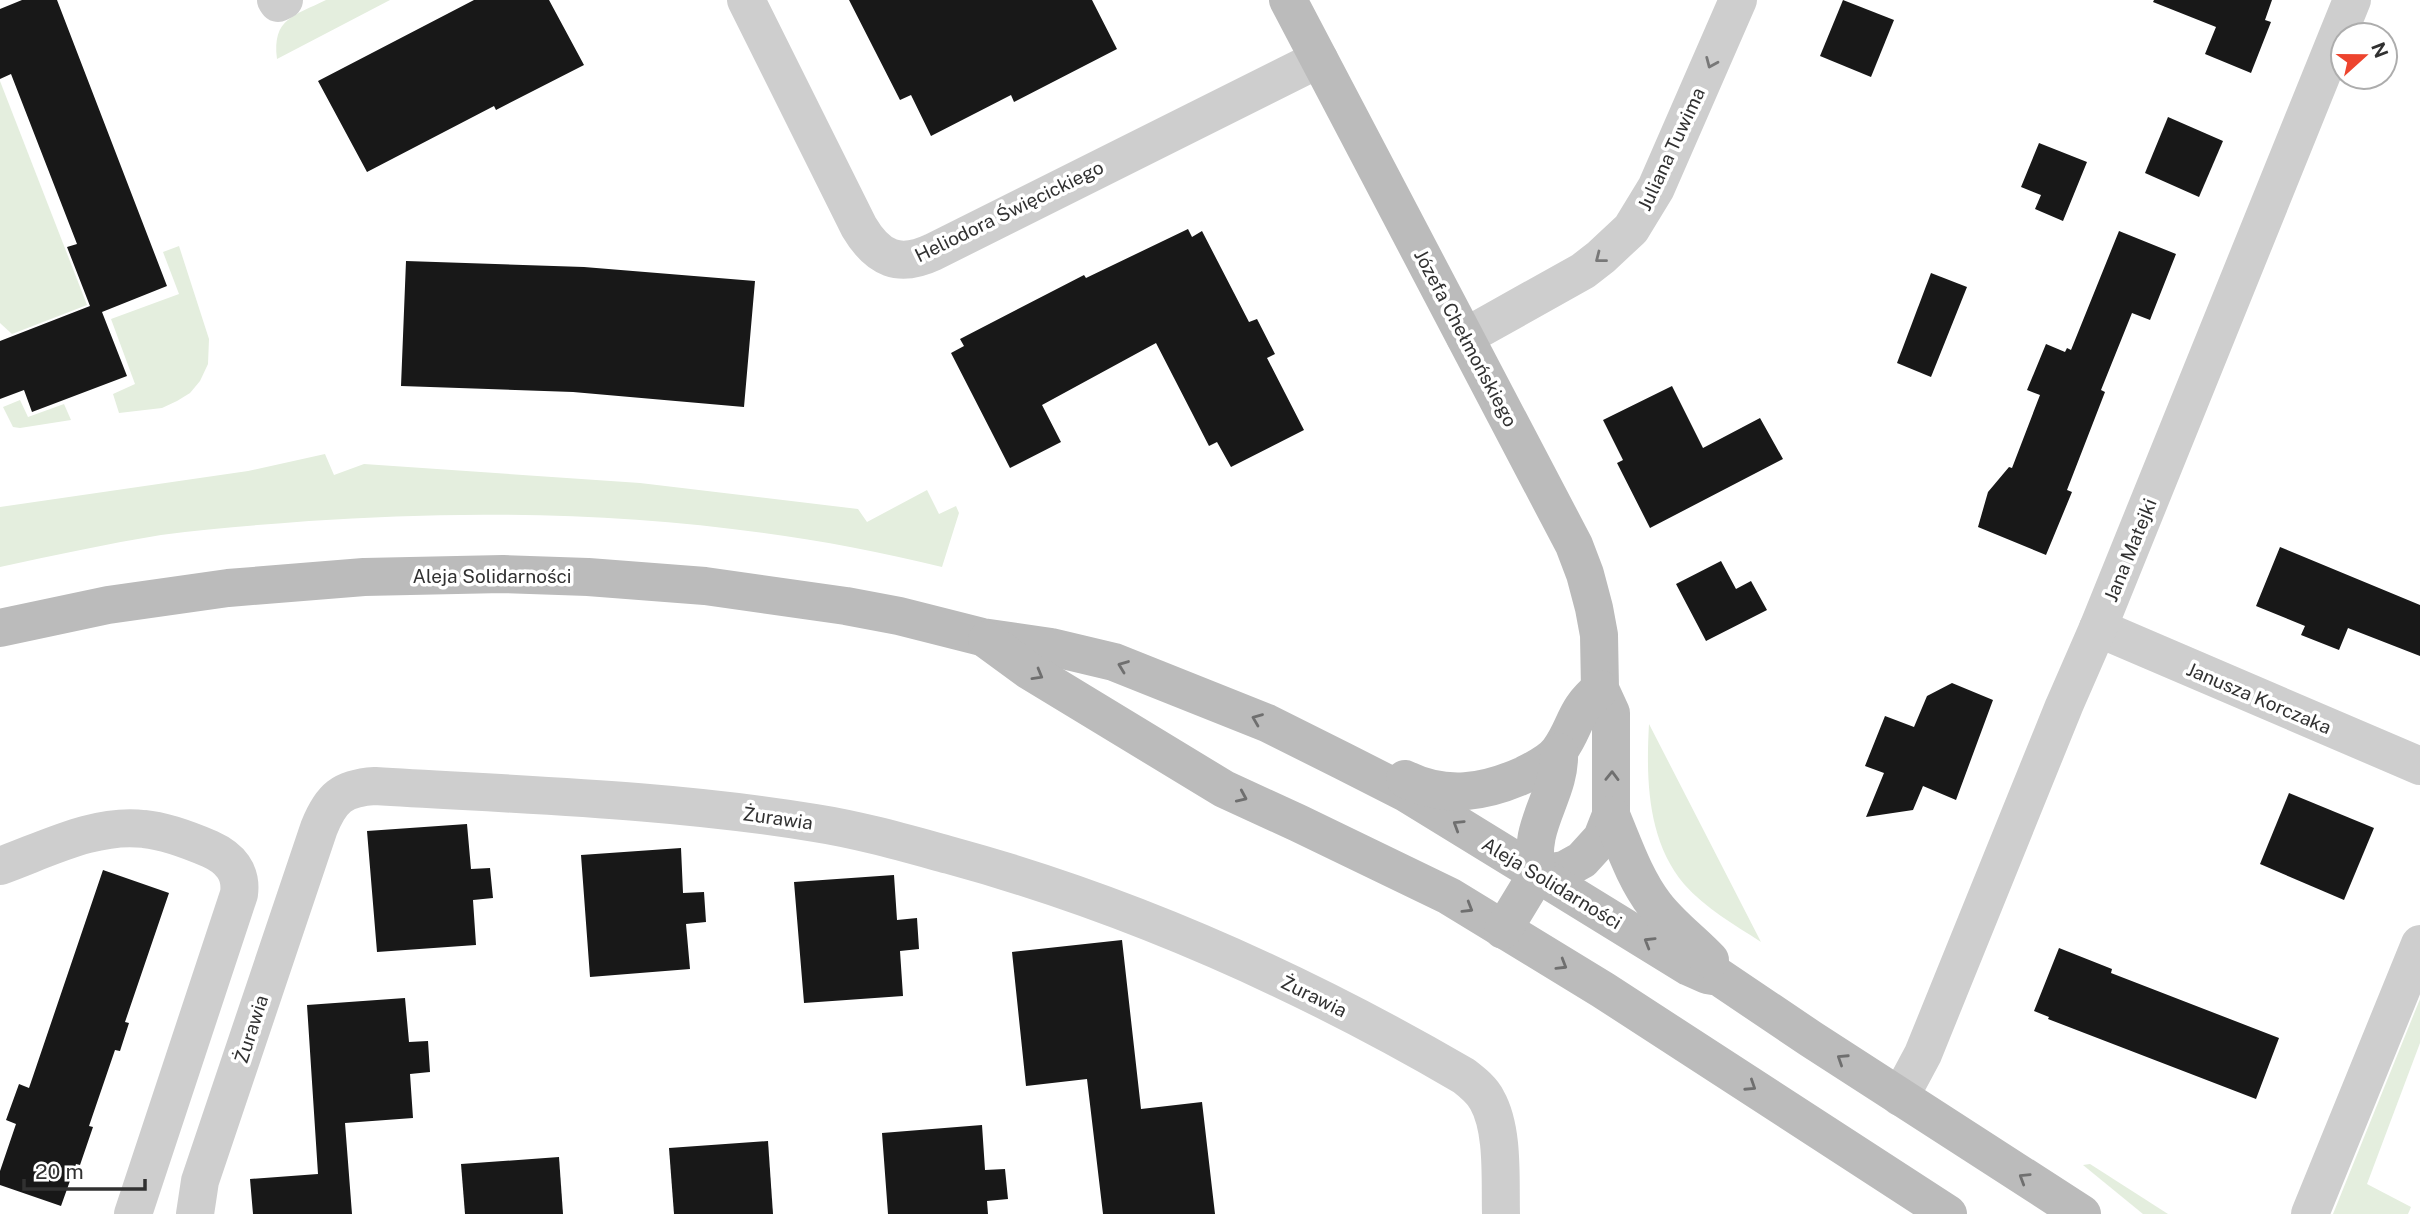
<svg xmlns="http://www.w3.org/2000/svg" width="2420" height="1214" font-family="'Public Sans',sans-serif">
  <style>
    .green { fill: #e4eede }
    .building { fill: #181818 }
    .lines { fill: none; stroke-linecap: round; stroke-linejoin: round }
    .street { stroke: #cecece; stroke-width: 38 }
    .secondary { stroke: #bbb; stroke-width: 38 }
    .oneway { stroke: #787878 }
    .oneway2 { stroke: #6f6f6f }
    .labels { text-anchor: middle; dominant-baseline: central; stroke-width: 7; stroke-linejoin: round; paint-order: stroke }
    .street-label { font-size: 19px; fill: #313131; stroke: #fff }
  </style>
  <rect width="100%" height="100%" fill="#fff"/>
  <!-- green -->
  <g class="green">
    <path d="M326 0H390L277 59C272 18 294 16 326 0Z"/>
    <polygon points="0,81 87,305 12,334 0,323"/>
    <polygon points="179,246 209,339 208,364 200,381 190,393 177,401 162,408 119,413 113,394 135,384 111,319 179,294 163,252"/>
    <polygon points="20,400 28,417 64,404 71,420 20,428 13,427 3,407"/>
    <path d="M325 454 334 475 364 464 640 483 858 509 867 522 927 490 939 514 956 506 959 513 942 567C738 516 518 506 309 521 260 525 211 528 161 535 107 544 54 555 0 567V507L248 471Z"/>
    <path d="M1649 724 1761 942C1735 925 1705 908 1684 884 1647 840 1646 778 1649 724Z"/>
    <polygon points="2420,999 2420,1043 2367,1184 2411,1207 2408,1214 2333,1214"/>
    <polygon points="2090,1164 2168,1214 2143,1214 2083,1165"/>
  </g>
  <!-- building -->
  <g class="building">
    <polygon points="22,0 57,0 167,286 102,312 127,376 32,412 24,390 0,399 0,341 90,306 67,247 77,244 11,74 0,79 0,9"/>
    <polygon points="474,0 549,0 584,65 496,110 494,106 367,172 318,81"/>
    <polygon points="849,0 1092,0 1117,49 1014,102 1011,95 931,136 911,95 900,100"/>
    <polygon points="1843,0 1894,20 1871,77 1820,56"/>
    <polygon points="2154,0 2272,0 2265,20 2271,22 2251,73 2205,54 2216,27 2153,2"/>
    <polygon points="2168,117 2223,141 2199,197 2145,173"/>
    <polygon points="2039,143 2087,162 2063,221 2035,209 2041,195 2021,187"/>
    <polygon points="1188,229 1192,237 1202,231 1249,322 1257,319 1275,354 1267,358 1304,430 1231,467 1217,442 1209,446 1156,343 1042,405 1061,442 1010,468 951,353 964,346 960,339 1084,275 1086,278"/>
    <polygon points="2119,231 2176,254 2150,320 2132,313 2101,390 2105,392 2067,490 2072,492 2046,555 1978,527 1988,492 2009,467 2012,468 2040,395 2027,390 2046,344 2065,352 2067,348 2071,350"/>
    <polygon points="406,261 584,267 755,281 744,407 573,392 401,386"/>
    <polygon points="1931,273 1967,287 1931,377 1897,363"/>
    <polygon points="1672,386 1703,448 1760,418 1783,459 1650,528 1617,463 1623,460 1603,420"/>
    <polygon points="2280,547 2420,605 2420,656 2348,628 2339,650 2301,635 2305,626 2256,606"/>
    <polygon points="1721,561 1736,589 1751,581 1767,610 1706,641 1676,584"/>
    <polygon points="1952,683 1993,700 1956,800 1923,786 1913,810 1866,817 1884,773 1865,766 1885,716 1914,727 1927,696"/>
    <polygon points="2289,793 2374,828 2344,900 2260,864"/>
    <polygon points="467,824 471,869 490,868 493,898 473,900 476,945 377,952 367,831"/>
    <polygon points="681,848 683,893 704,892 706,922 686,924 690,969 590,977 581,855"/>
    <polygon points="103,870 169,893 125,1022 129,1023 120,1051 115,1050 89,1126 93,1127 80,1165 76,1164 61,1206 0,1185 0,1171 16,1124 6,1120 19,1084 29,1088"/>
    <polygon points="894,875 897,920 917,918 919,949 900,951 903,996 804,1003 794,882"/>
    <polygon points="1122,940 1141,1109 1202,1102 1215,1214 1103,1214 1087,1079 1026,1086 1012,952"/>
    <polygon points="2059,948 2112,969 2111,973 2279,1038 2256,1099 2048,1019 2049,1017 2034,1011"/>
    <polygon points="405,998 409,1042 428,1041 430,1072 410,1074 413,1118 345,1123 352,1214 253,1214 250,1179 318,1174 307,1005"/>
    <polygon points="982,1125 985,1170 1005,1169 1008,1199 987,1201 988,1214 888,1214 882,1133"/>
    <polygon points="768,1141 773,1214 674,1214 669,1148"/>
    <polygon points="559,1157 563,1214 465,1214 461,1164"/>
  </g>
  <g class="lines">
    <!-- street -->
    <g class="street">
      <polyline points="276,0 278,3 284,0"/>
      <path d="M746 0 859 227C878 259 899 268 933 252L1319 59"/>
      <polyline points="1465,337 1583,271 1601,257 1631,229 1656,188 1738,0"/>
      <polyline points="2098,628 2420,766"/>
      <path d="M0 866C45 850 95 823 144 829 166 831 189 840 210 849 230 858 242 872 239 894L133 1214"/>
      <polyline points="1900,1097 1923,1054 2064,706 2098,628 2352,0"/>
      <path d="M195 1214 200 1181 319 828C331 798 342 788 375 786 522 795 670 799 815 823 860 830 905 843 949 855 1129 904 1303 982 1464 1076 1473 1083 1482 1090 1487 1100 1504 1130 1500 1180 1501 1214"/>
      <polyline points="2310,1214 2420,944"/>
    </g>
    <!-- secondary -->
    <g class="secondary">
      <polyline points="1288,0 1574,545 1585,574 1594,608 1599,635 1600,689 1611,713 1611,815 1602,838 1582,860 1564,870 1537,874"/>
      <polyline points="0,628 108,605 228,588 364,577 503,574 588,577 705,586 846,606 899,616 982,637 1051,647 1114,662 1267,723 1343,761 1406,793 1689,967 1707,975 1719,977 1811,1039 2082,1214"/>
      <polyline points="987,640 1028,670 1224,789 1298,823 1449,896 1603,990 1948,1214"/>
      <path d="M1405 779C1446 799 1484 793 1524 775 1536 769 1551 762 1559 751 1577 726 1573 711 1600 689"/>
      <path d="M1611 815C1624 846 1635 879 1655 905 1671 926 1692 941 1710 960"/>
      <path d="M1503 930 1537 874C1526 824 1561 796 1559 752"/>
    </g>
  </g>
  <!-- one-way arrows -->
  <defs><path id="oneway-chevron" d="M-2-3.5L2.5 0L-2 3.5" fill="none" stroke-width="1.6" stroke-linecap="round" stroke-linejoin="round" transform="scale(1.75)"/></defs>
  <g class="oneway">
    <use href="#oneway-chevron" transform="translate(1711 63) rotate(113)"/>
    <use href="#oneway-chevron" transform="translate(1600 258) rotate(142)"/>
  </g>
  <g class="oneway2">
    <use href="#oneway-chevron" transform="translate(1123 666) rotate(-159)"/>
    <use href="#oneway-chevron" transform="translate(1038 675) rotate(30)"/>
    <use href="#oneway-chevron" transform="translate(1257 719) rotate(-158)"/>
    <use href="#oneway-chevron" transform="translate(1612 776) rotate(-89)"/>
    <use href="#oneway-chevron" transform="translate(1242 797) rotate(24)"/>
    <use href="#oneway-chevron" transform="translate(1458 825) rotate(-148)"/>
    <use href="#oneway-chevron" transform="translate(1468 908) rotate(31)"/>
    <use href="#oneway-chevron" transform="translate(1649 942) rotate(-149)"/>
    <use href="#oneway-chevron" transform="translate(1562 965) rotate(31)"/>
    <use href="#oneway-chevron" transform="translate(1842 1059) rotate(-147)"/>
    <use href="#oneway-chevron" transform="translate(1751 1086) rotate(33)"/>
    <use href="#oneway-chevron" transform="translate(2024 1178) rotate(-148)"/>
  </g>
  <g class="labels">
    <!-- street labels -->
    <g class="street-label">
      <text transform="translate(1671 149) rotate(-65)">Juliana Tuwima</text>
      <text transform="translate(1009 211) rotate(-26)">Heliodora Święcickiego</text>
      <text transform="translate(1466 338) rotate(62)">Józefa Chełmońskiego</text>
      <text transform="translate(2130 550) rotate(-68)">Jana Matejki</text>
      <text x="492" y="576">Aleja Solidarności</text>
      <text transform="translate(2259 698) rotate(23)">Janusza Korczaka</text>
      <text transform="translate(778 818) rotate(8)">Żurawia</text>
      <text transform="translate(1552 883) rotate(31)">Aleja Solidarności</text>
      <text transform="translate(1314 996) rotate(26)">Żurawia</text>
      <text transform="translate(251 1029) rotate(-72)">Żurawia</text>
    </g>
  </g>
  <!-- north arrow -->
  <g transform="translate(2364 56) rotate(69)"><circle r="33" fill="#ffffff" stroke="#adadad" stroke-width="2"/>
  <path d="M0-5L12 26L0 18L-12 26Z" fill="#ed442e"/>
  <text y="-10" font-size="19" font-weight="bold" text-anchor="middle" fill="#313131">N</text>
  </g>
  <!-- scale -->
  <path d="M24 1179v10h121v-10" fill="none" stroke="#313131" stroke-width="3.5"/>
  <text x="35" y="1179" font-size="21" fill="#313131" stroke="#ffffff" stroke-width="5" paint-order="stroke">20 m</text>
</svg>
